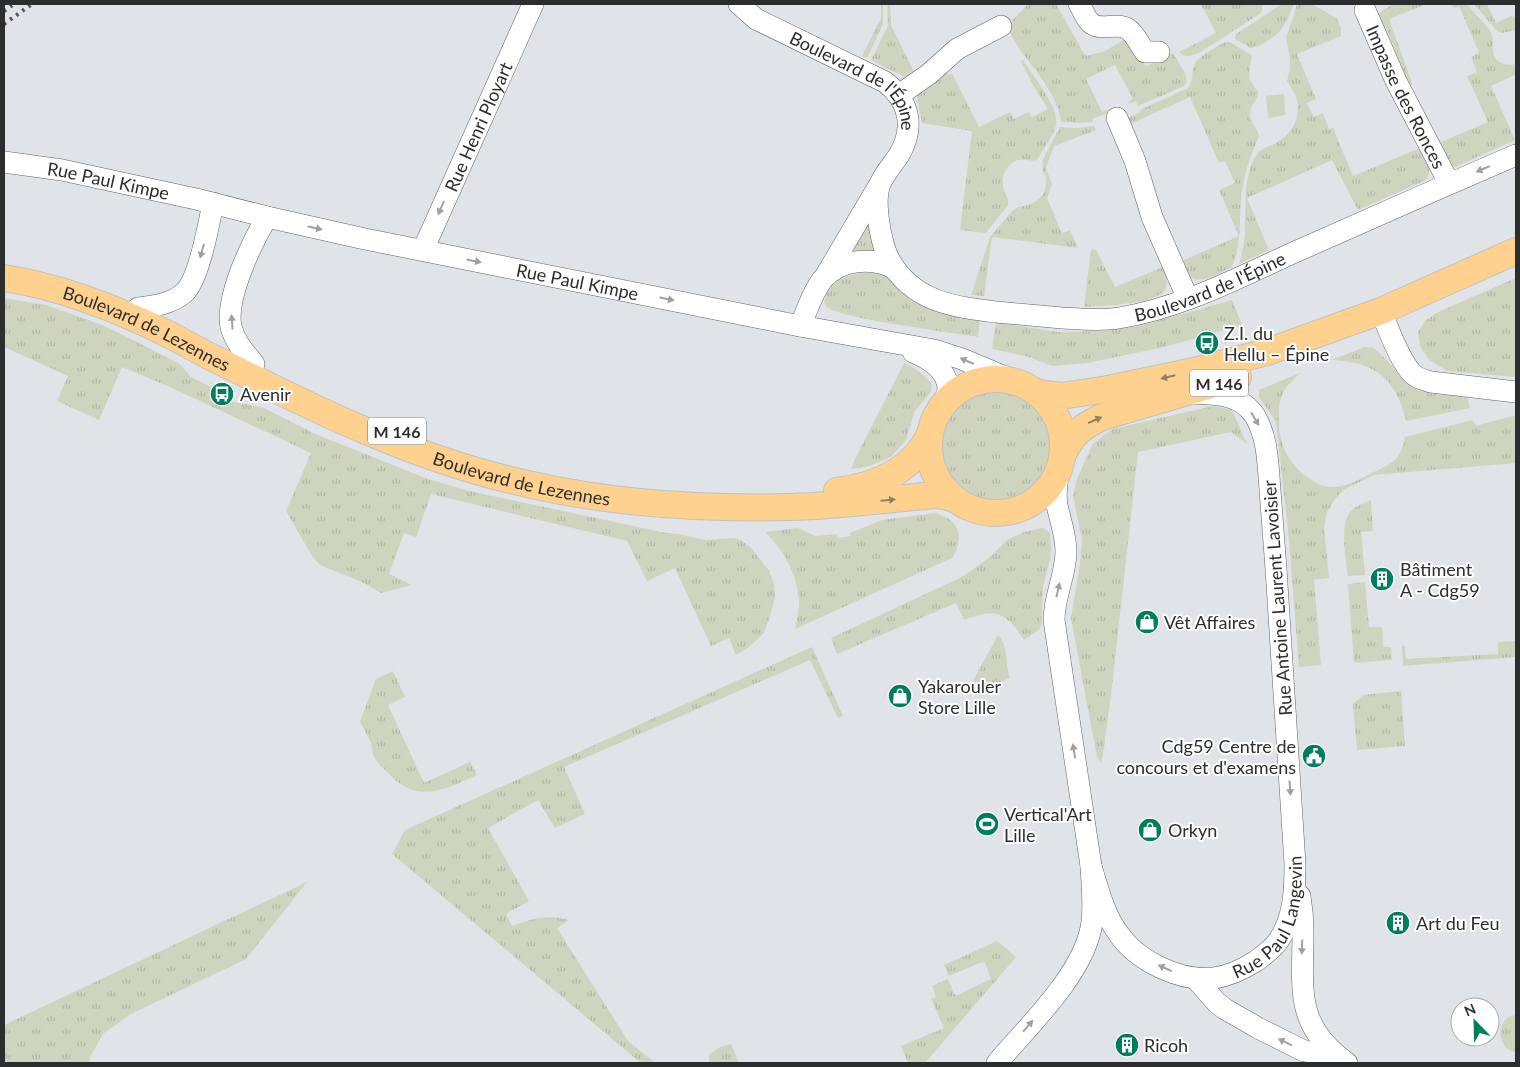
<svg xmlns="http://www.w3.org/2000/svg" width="1520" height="1067" font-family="Lato,sans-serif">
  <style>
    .grass { fill: url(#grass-tufts) }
    .green { fill: #cfd4be }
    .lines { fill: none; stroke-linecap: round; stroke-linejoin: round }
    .minor-casing { stroke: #5f6366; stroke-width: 22 }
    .major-casing { stroke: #c0c0c0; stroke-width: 28 }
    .minor { stroke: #fff; stroke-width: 21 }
    .major { stroke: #fed28e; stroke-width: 26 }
    .rail { stroke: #545557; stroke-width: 4; stroke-dasharray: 2.5 5; stroke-linecap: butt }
    .oneway { fill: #a0a0a1 }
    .oneway2 { fill: #95805e }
    .labels { text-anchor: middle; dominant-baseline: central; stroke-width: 4; stroke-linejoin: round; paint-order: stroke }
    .shield { fill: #fff; stroke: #6b6c6d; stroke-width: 1 }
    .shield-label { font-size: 16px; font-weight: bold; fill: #2c2d2e }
    .street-label { font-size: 18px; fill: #2c2d2e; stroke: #fff }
    .poi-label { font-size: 18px; fill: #2c2d2e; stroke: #fff; text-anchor: start }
  </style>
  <defs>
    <pattern id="grass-tufts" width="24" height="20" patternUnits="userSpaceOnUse" patternTransform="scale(1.25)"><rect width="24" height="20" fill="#cfd4be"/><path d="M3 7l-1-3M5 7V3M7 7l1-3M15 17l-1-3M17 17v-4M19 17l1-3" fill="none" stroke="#b2b6a4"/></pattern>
  </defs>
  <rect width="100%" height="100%" fill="#e0e4e8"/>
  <!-- grass -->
  <g class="grass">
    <polygon points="881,4 883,4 883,24 867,58 862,56 881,18"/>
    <polygon points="887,4 890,4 891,25 915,74 907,78 871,60 887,28 888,23"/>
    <path d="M1028 4H1056L1083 52 1087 56 1105 51 1125 39 1144 64 1147 66 1173 53 1185 73 1187 82 1184 86 1138 106 1136 101 1129 104 1128 102 1133 99 1115 65 1086 79 1102 112 1115 107 1116 110 1092 119 1093 122 1077 123 1061 122C1059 96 1033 68 1018 47 1014 40 1010 33 1007 26Z"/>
    <path d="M1201 4H1262V10L1261 13 1199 53C1190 56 1186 58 1179 52L1216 33Z"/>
    <polygon points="1282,4 1293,5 1288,19 1280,31 1275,36 1261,45 1250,48 1235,39 1235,37 1236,34"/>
    <path d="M1297 4H1311L1337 18 1341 28V36L1297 54 1316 99 1307 103 1314 117 1323 113 1329 129 1333 128 1353 176 1420 148C1424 157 1434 170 1426 180L1358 210 1332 160 1247 198 1269 250 1239 264C1242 254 1244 244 1245 234 1246 209 1243 184 1253 161 1259 148 1266 148 1276 143 1293 134 1302 116 1296 97 1294 91 1290 87 1287 81L1290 67V59L1286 37 1294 15Z"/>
    <path d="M1393 4H1427L1389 19 1412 83V85L1405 88 1403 85 1407 79 1386 28 1377 26C1377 11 1381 11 1393 5Z"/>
    <path d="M1452 4H1467C1474 14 1484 21 1490 31 1497 42 1487 55 1501 63 1506 65 1511 65 1516 64V74L1491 86 1515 140 1455 167 1450 164 1436 144 1488 122 1467 76 1477 72 1471 57 1479 53 1459 6 1454 8Z"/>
    <polygon points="1474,4 1487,4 1496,23 1511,16 1516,17 1516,30 1502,33 1497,31"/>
    <path d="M1225 42H1230L1250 54 1252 56C1251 64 1248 72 1250 80 1252 85 1257 88 1258 93 1258 100 1249 106 1250 115 1250 123 1258 128 1259 136 1250 157 1243 176 1241 199 1239 225 1242 241 1232 267 1223 271 1202 284 1193 278 1187 275 1185 267 1182 261L1239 236 1219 190 1235 183 1225 161 1219 163 1190 97 1130 124 1128 118 1141 112 1140 110 1188 88C1194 81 1191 74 1194 66 1196 57 1217 47 1225 42Z"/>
    <path d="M1023 60C1032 75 1060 108 1056 125 1053 137 1043 149 1037 160 1031 162 1024 158 1018 160 1007 164 1001 175 1003 186 1004 193 1009 197 1008 205L986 233 960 230 972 131 922 123 917 97C920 85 937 81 946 73L953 75 979 127 1010 112 1014 119 1029 112 1032 117 1048 109 1033 85 1021 61Z"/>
    <polygon points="1094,126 1096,130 1054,146 1046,168 1052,184 1047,198 1062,233 1070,230 1078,248 992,237 984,296 971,295 990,237 1012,211 1018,207 1028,205 1036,201 1043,195 1046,186 1046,177 1042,170 1043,159 1060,127 1076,128"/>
    <polygon points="867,224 871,224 877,246 873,253 854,252 853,247"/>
    <path d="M1091 249 1096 250 1115 287 1163 267C1166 275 1170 286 1162 293 1151 304 1101 306 1084 307Z"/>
    <path d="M863 273H874L890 277 980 319 978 337C957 333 833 318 826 306 823 303 825 299 826 295 831 280 848 275 863 273Z"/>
    <polygon points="1516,278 1516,377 1447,371 1428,359 1420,346 1418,332 1425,321 1436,313"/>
    <polygon points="4,298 46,305 105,326 180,364 191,377 217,390 214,395 225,400 264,408 313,433 428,479 465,490 666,533 679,534 705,540 735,538 742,541 751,548 769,571 774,584 775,597 770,616 764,633 748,648 736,655 729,638 711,646 675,568 647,581 627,541 431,494 416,537 404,533 389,574 412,585 381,593 364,583 320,565 312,556 286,511 311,453 170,387 122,367 99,420 57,401 68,376 4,347"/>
    <polygon points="1232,300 1242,325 1164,347 1087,363 1052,366 1026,356 992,349 996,322 1058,332 1103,331 1191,312"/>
    <path d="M1365 347 1374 348 1410 383 1434 394 1467 397 1470 408 1406 421C1396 378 1375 362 1331 360Z"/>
    <path d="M904 363C915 368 924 374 932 384L931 392 915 411 906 440 891 457 870 466 851 469 856 457Z"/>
    <path d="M1302 372C1296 377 1288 384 1284 391 1280 398 1279 406 1279 413 1277 441 1287 464 1310 479 1316 483 1323 487 1331 487 1345 488 1362 478 1374 472 1394 462 1400 461 1405 437L1473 420 1476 426 1516 415V463L1374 475 1343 490 1335 499 1327 512 1324 529 1329 578 1314 580 1321 665 1299 667 1289 540 1276 422 1259 397V390Z"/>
    <circle cx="997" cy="445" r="57"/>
    <polygon points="1213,406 1232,410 1247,444 1231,432 1138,452 1111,695 1103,754 1101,763 1097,757 1071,618 1080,564 1082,540 1073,496 1077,479 1092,445 1112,429"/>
    <path d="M1371 500 1373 531 1361 532 1365 575 1348 576C1346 559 1338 521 1353 509 1358 505 1365 503 1371 500Z"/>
    <path d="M936 513C939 515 944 516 947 518 963 527 961 545 952 558L795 629C797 619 800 608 799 598 796 572 783 549 765 532L798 528 815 536 837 534 838 538 851 536 850 533 882 520Z"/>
    <path d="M1043 528 1050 533 1051 547 1050 559 1043 587 1041 626 1039 630 1024 640C1006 611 994 608 964 620L956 603 837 654 831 638 962 577 990 557 1007 540 1024 532Z"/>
    <polygon points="1365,582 1369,627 1382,627 1383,647 1391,647 1392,660 1354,663 1348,584"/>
    <path d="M998 635C1010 649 1004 662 1010 678L970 695 968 690Z"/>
    <polygon points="1516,641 1516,657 1403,666 1402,646 1405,646 1406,659 1498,654 1498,642"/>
    <path d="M812 647 843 716 838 718 810 660 564 767 585 814 555 828 538 800 488 828 529 901 506 914 512 926C532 919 547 914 569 920L557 928 628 1041 655 1063H641L392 854 405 830Z"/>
    <path d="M393 671 405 697 388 705 424 783 470 762 477 775C446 789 418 804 391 776 385 770 376 762 373 755 372 752 372 747 371 743 368 736 364 729 360 722L376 679Z"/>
    <polygon points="1401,691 1405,746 1357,750 1353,704 1363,695"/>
    <polygon points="307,882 246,959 131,1014 103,1034 90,1057 89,1063 4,1063 4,1025"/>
    <polygon points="997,941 1016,957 925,1063 908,1063 901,1046 944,1028 931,999 936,997 932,986 948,979 954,994 957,995 991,979 985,963 982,962 949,976 944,965"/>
    <path d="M1516 1015V1052C1497 1050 1493 1018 1516 1015Z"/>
    <polygon points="731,1044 739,1063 709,1063 709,1055 718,1048"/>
  </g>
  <!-- green -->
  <polygon class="green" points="1284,94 1285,115 1268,118 1266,96"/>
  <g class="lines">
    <!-- minor casing -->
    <g class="minor-casing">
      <g id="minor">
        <path id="s1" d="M739 4 756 19 885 82C910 101 915 128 899 155 893 164 884 174 880 184 873 202 881 245 890 261 913 302 955 307 996 312 1018 314 1040 316 1062 318 1081 319 1100 321 1119 318 1181 308 1238 278 1295 252 1369 219 1442 187 1516 155"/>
        <path d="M1079 4C1083 10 1086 20 1092 24 1102 31 1117 22 1128 29 1135 34 1140 45 1145 52H1159"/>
        <path id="s2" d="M1365 10 1396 81 1449 183"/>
        <polyline points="899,95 929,74 957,49 1001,26"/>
        <polyline points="1117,118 1135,161 1152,217 1188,299"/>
        <path id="s3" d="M4 162 62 170 196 199 267 217 365 239 800 326 934 350 962 359 1012 380"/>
        <path id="s4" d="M423 250 533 4"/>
        <polyline points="826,275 878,187"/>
        <path d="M138 308C154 306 172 304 185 292 199 278 209 224 213 203"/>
        <path d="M1381 311C1388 328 1400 362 1413 374 1418 379 1425 380 1431 382L1516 392"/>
        <path d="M800 326C807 311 812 293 822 280 839 259 873 256 895 269"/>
        <path d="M913 352C928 358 948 370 948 389 948 393 946 398 945 401"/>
        <path d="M254 364C245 353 235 342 231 327 225 298 252 242 267 217"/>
        <path id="s5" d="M1091 866C1098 889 1104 914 1118 933 1137 961 1180 982 1214 978 1228 976 1245 968 1256 961 1264 955 1273 949 1279 940 1294 917 1295 891 1295 864 1289 765 1282 667 1276 569 1274 543 1272 516 1270 490 1268 465 1268 438 1255 416 1241 395 1217 393 1194 394"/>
        <path d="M1300 896C1302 908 1303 919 1303 931 1303 989 1294 1025 1347 1063"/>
        <polyline points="1195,978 1217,1003 1225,1009 1258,1028 1304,1051 1316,1053 1332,1052"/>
        <path d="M997 1063C1028 1026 1081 977 1091 928 1095 908 1092 887 1091 866L1054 620C1054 596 1066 575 1066 551 1066 535 1060 520 1057 505 1055 493 1057 481 1059 470"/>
      </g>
    </g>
    <!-- major casing -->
    <g class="major-casing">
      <g id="major">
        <path id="s6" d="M4 278C62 287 118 309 170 335 183 342 196 349 209 356 260 381 311 408 364 430 417 453 476 473 532 485 616 504 704 509 790 507 839 506 888 499 936 495L945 496 955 499"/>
        <circle cx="996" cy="446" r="67"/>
        <polyline points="1038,393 1061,396 1108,389 1194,371 1267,352 1381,311 1516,251"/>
        <path d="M1063 454C1073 434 1081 427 1102 417L1238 377"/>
        <path d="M837 491C875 486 913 471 930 434"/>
      </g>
    </g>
    <!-- minor -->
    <use href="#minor" class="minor"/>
    <!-- major -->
    <use href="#major" class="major"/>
    <!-- rail -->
    <g class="rail">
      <polyline points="4,11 14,4"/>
      <polyline points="4,24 32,4"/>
    </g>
  </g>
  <!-- one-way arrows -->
  <defs><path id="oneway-solid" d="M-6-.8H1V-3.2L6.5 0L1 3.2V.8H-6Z" transform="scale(1.25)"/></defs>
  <g class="oneway">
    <use href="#oneway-solid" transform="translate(1483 169) rotate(157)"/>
    <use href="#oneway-solid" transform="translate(441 208) rotate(114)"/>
    <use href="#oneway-solid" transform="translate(315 228) rotate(12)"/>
    <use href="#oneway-solid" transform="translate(202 251) rotate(105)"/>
    <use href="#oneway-solid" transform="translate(474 261) rotate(11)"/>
    <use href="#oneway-solid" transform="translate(667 299) rotate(11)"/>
    <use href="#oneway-solid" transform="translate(232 322) rotate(-94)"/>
    <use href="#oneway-solid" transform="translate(967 361) rotate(-157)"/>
    <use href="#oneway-solid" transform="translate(1255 419) rotate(59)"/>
    <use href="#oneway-solid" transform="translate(1058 590) rotate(-77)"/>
    <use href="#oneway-solid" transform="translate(1074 751) rotate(-99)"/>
    <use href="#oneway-solid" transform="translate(1290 788) rotate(86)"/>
    <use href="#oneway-solid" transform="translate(1302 947) rotate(92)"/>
    <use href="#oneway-solid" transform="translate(1165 968) rotate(-156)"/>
    <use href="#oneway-solid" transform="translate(1028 1026) rotate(-49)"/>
    <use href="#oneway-solid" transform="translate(1285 1042) rotate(-154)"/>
  </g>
  <g class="oneway2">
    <use href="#oneway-solid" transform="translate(1168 377) rotate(167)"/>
    <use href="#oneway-solid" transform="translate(1095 420) rotate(-24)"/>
    <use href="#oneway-solid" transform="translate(888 500) rotate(-5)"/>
  </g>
  <!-- icons -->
  <defs>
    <g id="bus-disc" transform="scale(1.25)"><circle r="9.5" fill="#007d5c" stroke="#fff"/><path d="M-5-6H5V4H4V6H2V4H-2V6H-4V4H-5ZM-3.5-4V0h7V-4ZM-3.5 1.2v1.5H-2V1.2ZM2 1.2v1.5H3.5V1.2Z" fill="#fff"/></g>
    <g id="building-disc" transform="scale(1.25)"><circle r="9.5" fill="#007d5c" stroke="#fff"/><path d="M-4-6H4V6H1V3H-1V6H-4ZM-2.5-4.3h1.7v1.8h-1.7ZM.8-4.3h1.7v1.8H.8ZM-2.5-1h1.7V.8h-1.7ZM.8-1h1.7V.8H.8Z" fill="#fff"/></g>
    <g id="shop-disc" transform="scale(1.25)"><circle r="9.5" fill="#007d5c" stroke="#fff"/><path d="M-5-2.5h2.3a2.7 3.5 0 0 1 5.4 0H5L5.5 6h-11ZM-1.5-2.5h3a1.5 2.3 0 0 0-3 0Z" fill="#fff"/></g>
    <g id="civic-disc" transform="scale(1.25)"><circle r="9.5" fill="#007d5c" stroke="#fff"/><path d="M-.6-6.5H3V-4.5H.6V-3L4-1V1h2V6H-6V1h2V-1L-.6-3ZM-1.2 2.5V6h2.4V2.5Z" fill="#fff"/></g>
    <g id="stadium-disc" transform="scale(1.25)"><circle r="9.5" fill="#007d5c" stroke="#fff"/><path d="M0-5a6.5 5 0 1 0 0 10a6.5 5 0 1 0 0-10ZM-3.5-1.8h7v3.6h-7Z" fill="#fff"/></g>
  </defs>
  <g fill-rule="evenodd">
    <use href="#bus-disc" x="1207" y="343"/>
    <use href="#bus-disc" x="222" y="394"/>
    <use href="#building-disc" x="1382" y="579"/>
    <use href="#shop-disc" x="1147" y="622"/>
    <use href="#shop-disc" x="900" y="696"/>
    <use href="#civic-disc" x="1314" y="756"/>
    <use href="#stadium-disc" x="987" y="824"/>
    <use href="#shop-disc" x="1150" y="830"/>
    <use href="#building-disc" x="1398" y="923"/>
    <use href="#building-disc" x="1127" y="1045"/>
  </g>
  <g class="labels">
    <!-- shield labels -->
    <g class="shield">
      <rect x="1190" y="369.5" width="58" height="27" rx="4"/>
      <rect x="368" y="417.5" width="58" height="27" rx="4"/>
    </g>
    <g class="shield-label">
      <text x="1219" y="383">M 146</text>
      <text x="397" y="431">M 146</text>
    </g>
    <!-- street labels -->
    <g class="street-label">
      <text stroke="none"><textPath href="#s1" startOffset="142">Boulevard de l'Épine</textPath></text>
      <text stroke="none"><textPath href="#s2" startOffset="96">Impasse des Ronces</textPath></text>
      <text stroke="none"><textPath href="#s4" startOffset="135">Rue Henri Ployart</textPath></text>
      <text stroke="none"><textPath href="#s3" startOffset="106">Rue Paul Kimpe</textPath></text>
      <text stroke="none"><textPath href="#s3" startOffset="586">Rue Paul Kimpe</textPath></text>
      <text stroke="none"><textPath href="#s1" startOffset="705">Boulevard de l'Épine</textPath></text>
      <text stroke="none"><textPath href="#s6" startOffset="152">Boulevard de Lezennes</textPath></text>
      <text stroke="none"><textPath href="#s6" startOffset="558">Boulevard de Lezennes</textPath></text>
      <text transform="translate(1277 598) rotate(-94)">Rue Antoine Laurent Lavoisier</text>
      <text stroke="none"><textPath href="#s5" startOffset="275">Rue Paul Langevin</textPath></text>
    </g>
    <!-- poi labels -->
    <g class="poi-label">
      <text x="1224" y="333">Z.I. du<tspan x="1224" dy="21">Hellu – Épine</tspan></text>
      <text x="240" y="394">Avenir</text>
      <text x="1400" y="569">Bâtiment<tspan x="1400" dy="21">A - Cdg59</tspan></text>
      <text x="1164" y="622">Vêt Affaires</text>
      <text x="918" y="686">Yakarouler<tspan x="918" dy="21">Store Lille</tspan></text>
      <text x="1296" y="746" text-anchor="end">Cdg59 Centre de<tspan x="1296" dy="21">concours et d'examens</tspan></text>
      <text x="1004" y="814">Vertical'Art<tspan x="1004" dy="21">Lille</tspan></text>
      <text x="1168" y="830">Orkyn</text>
      <text x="1416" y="923">Art du Feu</text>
      <text x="1144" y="1045">Ricoh</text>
    </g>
  </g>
  <!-- border -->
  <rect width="1520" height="1067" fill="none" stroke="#2c2d2e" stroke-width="10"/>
  <!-- north arrow -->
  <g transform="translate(1475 1022) rotate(337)"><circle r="24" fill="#ffffff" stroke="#ababab"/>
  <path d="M0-4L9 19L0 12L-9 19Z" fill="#007d5c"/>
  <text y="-8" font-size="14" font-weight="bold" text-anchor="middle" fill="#2c2d2e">N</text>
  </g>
</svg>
